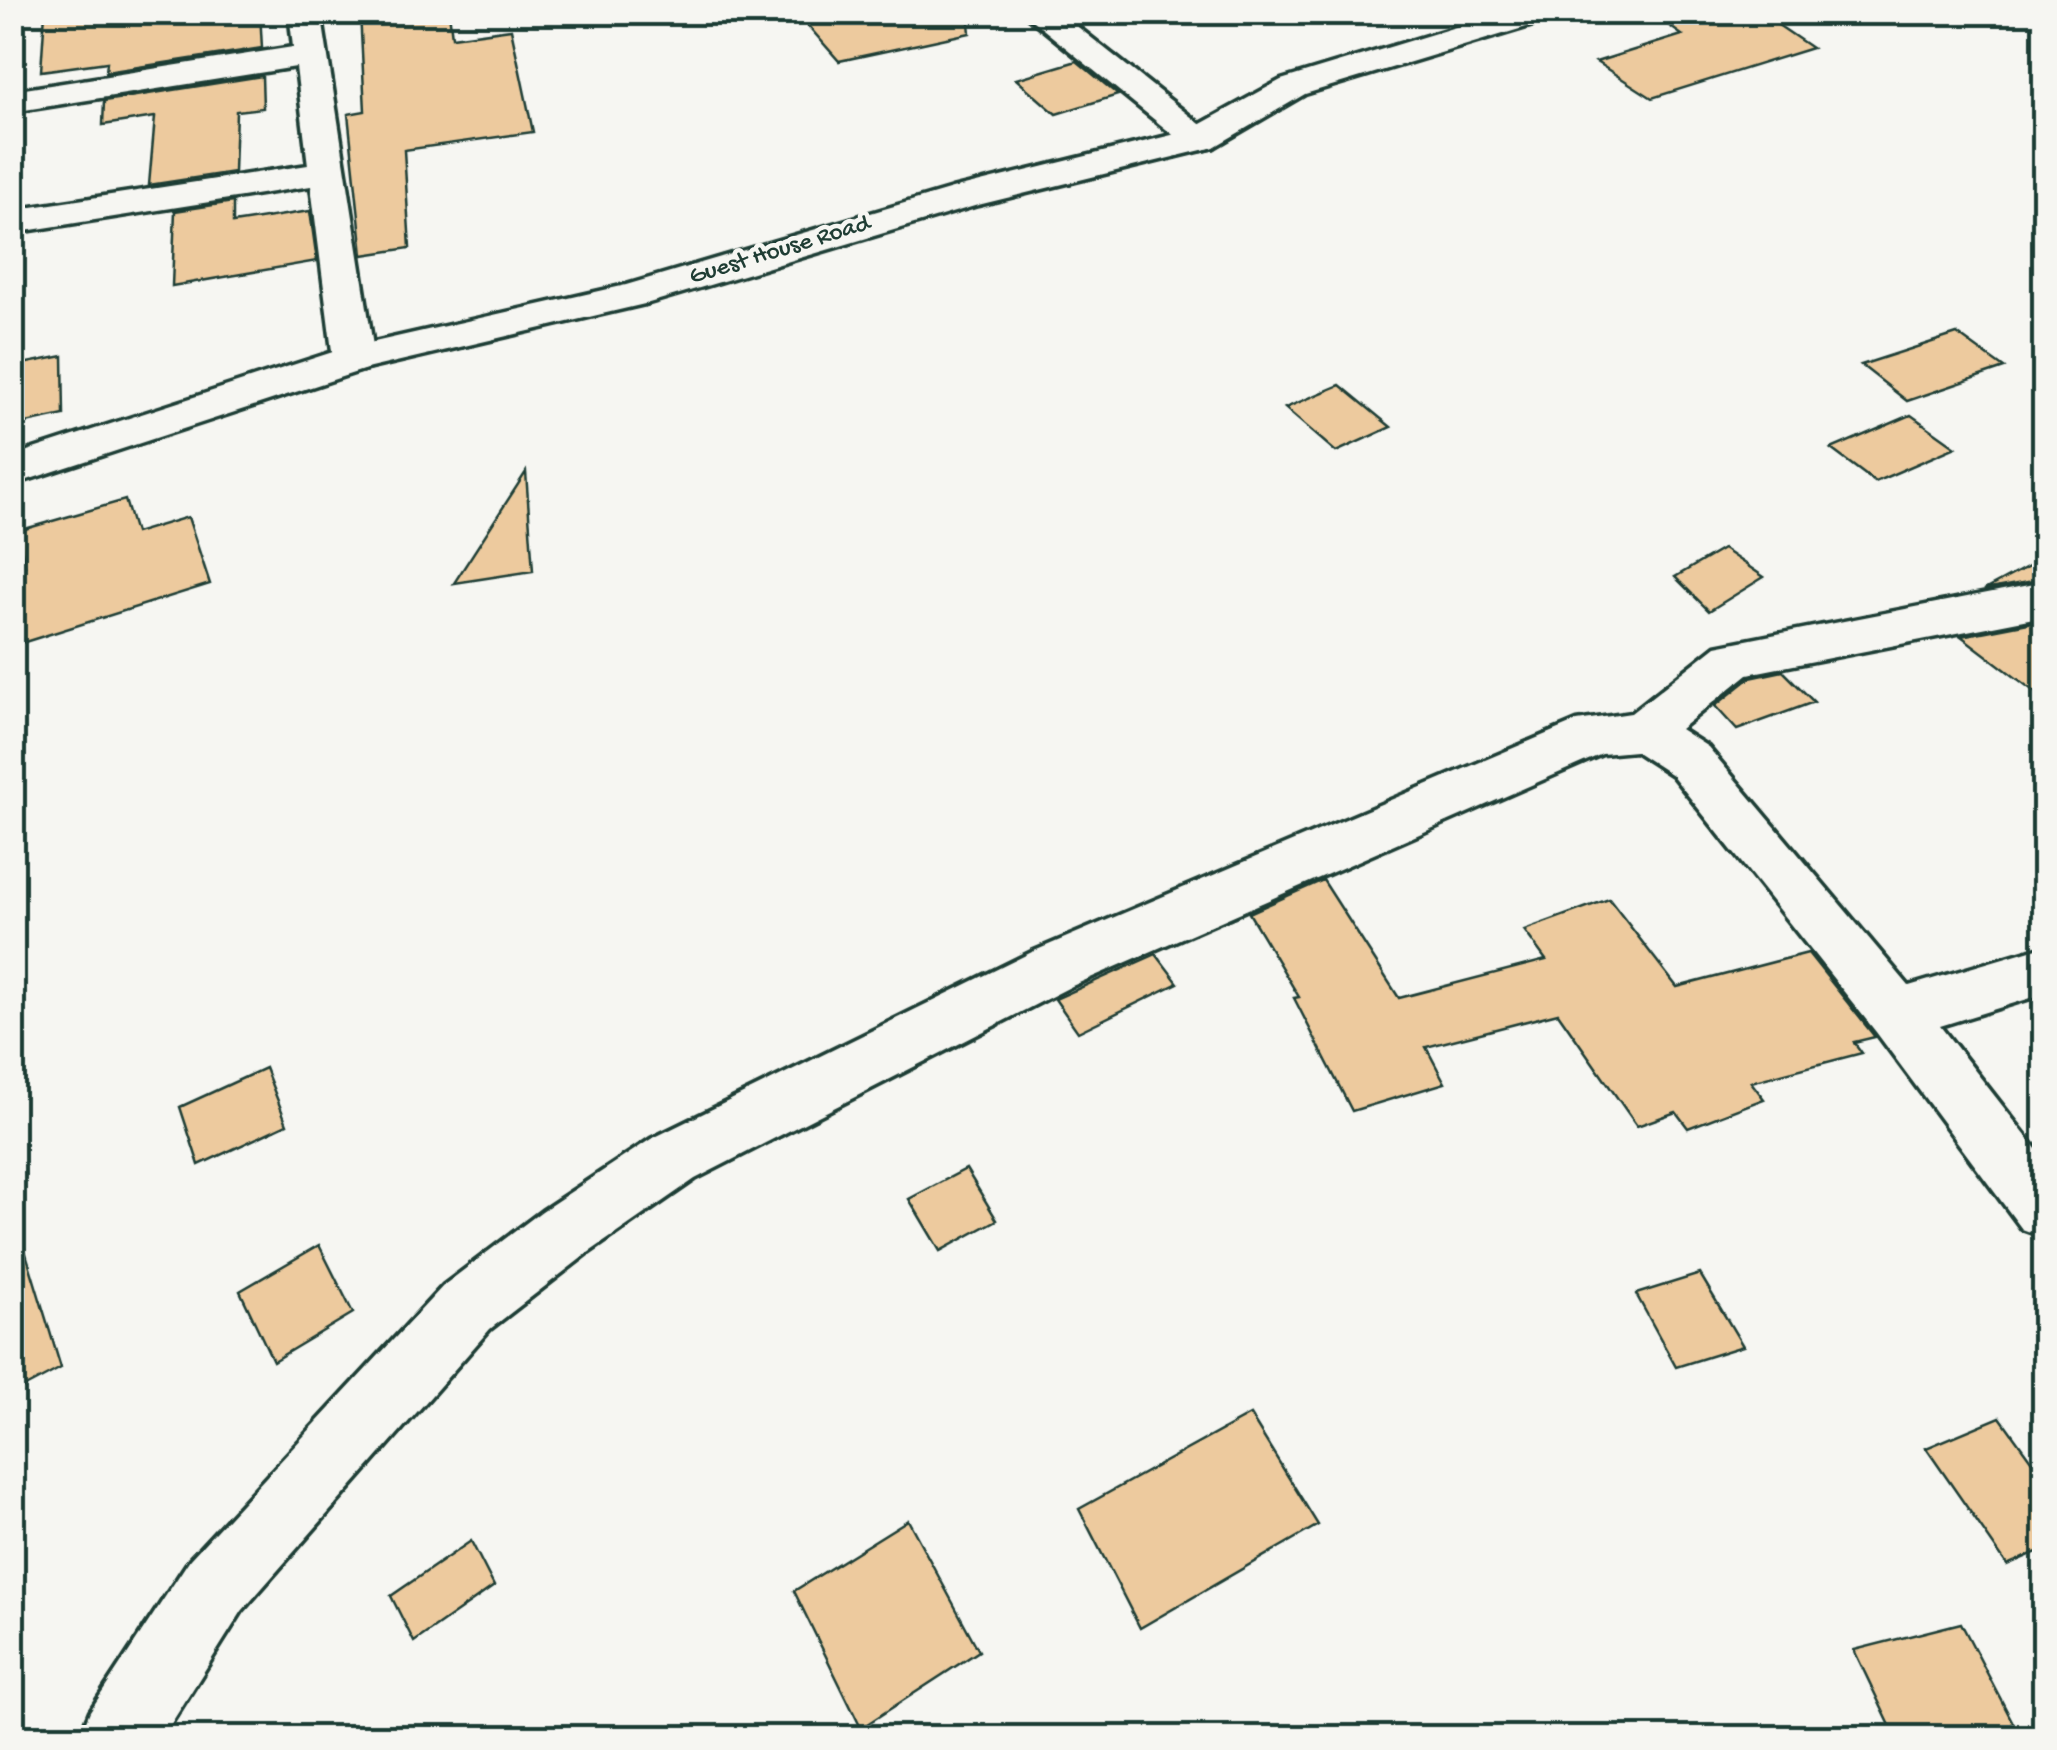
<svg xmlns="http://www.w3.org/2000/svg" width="2057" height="1750" font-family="'Gochi Hand',sans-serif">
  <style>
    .building { fill: #edca9e; stroke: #1f3d34; stroke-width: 2.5 }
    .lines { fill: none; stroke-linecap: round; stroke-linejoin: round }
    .street-casing { stroke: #1f3d34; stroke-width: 7 }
    .secondary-casing { stroke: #1f3d34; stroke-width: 7 }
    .street { fill: #f6f6f2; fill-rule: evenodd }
    .secondary { fill: #f6f6f2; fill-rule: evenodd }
    .labels { text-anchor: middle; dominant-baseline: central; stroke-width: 9; stroke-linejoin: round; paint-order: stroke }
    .far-street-label { font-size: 25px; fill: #1f3d34; stroke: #f6f6f2 }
  </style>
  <rect width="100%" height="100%" fill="#f6f6f2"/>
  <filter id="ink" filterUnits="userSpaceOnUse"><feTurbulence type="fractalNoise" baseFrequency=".01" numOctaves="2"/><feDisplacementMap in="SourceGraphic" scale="20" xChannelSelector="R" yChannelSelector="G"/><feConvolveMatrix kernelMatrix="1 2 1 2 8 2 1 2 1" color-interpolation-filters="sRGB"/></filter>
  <g filter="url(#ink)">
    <!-- building -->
    <g class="building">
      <polygon points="45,12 260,12 262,48 106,72 107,62 41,71"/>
      <polygon points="360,12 449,12 452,37 511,29 533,132 404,150 410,248 363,255 348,114 365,111"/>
      <polygon points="796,12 968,12 970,33 839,61"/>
      <polygon points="1650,12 1759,12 1812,48 1652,98 1596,62 1682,35"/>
      <polygon points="1077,61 1118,95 1056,114 1016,79"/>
      <polygon points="262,76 263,108 236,111 234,172 149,185 155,117 103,125 104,101"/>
      <polygon points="233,202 233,223 310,211 317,261 172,286 175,211"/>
      <polygon points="1957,334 2004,368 1907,401 1861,365"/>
      <polygon points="63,356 64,415 12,426 12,366"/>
      <polygon points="1340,385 1391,427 1336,452 1285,408"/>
      <polygon points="1911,415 1956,447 1875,482 1831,449"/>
      <polygon points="526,472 533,571 454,583"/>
      <polygon points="125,500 135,533 188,517 210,584 12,646 12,570 25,566 18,531"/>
      <polygon points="1723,549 1764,577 1709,611 1675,577"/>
      <polygon points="2044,558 2044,579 1984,590"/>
      <polygon points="2044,620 2044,699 1961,636"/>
      <polygon points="1783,671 1814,702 1737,730 1715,706 1750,678"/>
      <polygon points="1323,880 1399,998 1546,960 1524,930 1609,899 1677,987 1808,953 1875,1037 1854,1042 1862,1053 1751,1082 1764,1099 1688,1128 1676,1112 1637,1126 1558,1013 1426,1047 1445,1083 1352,1111 1294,998 1299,997 1249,913"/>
      <polygon points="1156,954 1178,983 1078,1032 1055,999"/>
      <polygon points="265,1068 287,1124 199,1165 180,1107"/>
      <polygon points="966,1169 997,1220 940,1251 909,1199"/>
      <polygon points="319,1245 353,1313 273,1361 240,1291"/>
      <polygon points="24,1247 61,1368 12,1394 12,1248"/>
      <polygon points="1700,1274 1743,1346 1676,1367 1636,1294"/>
      <polygon points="1250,1415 1318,1525 1140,1628 1079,1509"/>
      <polygon points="2000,1417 2044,1478 2044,1549 2007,1565 1926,1448"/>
      <polygon points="908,1520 979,1651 861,1728 794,1591"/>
      <polygon points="471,1541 494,1586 414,1642 391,1596"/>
      <polygon points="1961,1623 2021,1738 1896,1738 1854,1650"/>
    </g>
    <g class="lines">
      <!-- street casing -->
      <g class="street-casing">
        <g id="street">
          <polygon points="289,12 321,12 375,359 369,368 354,372 339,368 333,359 311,186 12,233 12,210 308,165 296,67 12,112 12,91 293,47"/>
          <polygon points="1022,12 1059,12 1219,139 1214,147 1201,150 1188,147"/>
          <polygon points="2044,582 2044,616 1748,674 1680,729 1708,747 1909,986 2044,946 2044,994 1940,1026 2044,1159 2044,1237 2022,1229 1876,1032 1672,775 1635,751 1602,754 1072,986 695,1179 588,1253 490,1329 242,1611 162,1738 79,1738 90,1711 190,1559 444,1285 542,1211 651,1139 1032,952 1577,721 1631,713 1716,646"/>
        </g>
      </g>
      <!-- secondary casing -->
      <g class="secondary-casing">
        <polygon id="secondary" points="1505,12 1557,12 1553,19 1305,94 1214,147 978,205 649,303 366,369 12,485 12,456 339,350 626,285 952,189 1188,131 1281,80"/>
      </g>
      <!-- street -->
      <use href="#street" class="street"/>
      <!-- secondary -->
      <use href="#secondary" class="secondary"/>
    </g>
  </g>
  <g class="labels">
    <!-- far-street labels -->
    <g class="far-street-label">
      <text transform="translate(780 251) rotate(-17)">Guest House Road</text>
    </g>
  </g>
  <!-- margin -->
  <rect width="2057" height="1750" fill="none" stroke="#f6f6f2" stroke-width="50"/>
  <rect x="25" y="25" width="2007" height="1700" fill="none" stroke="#1f3d34" stroke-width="4" filter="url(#ink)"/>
</svg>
